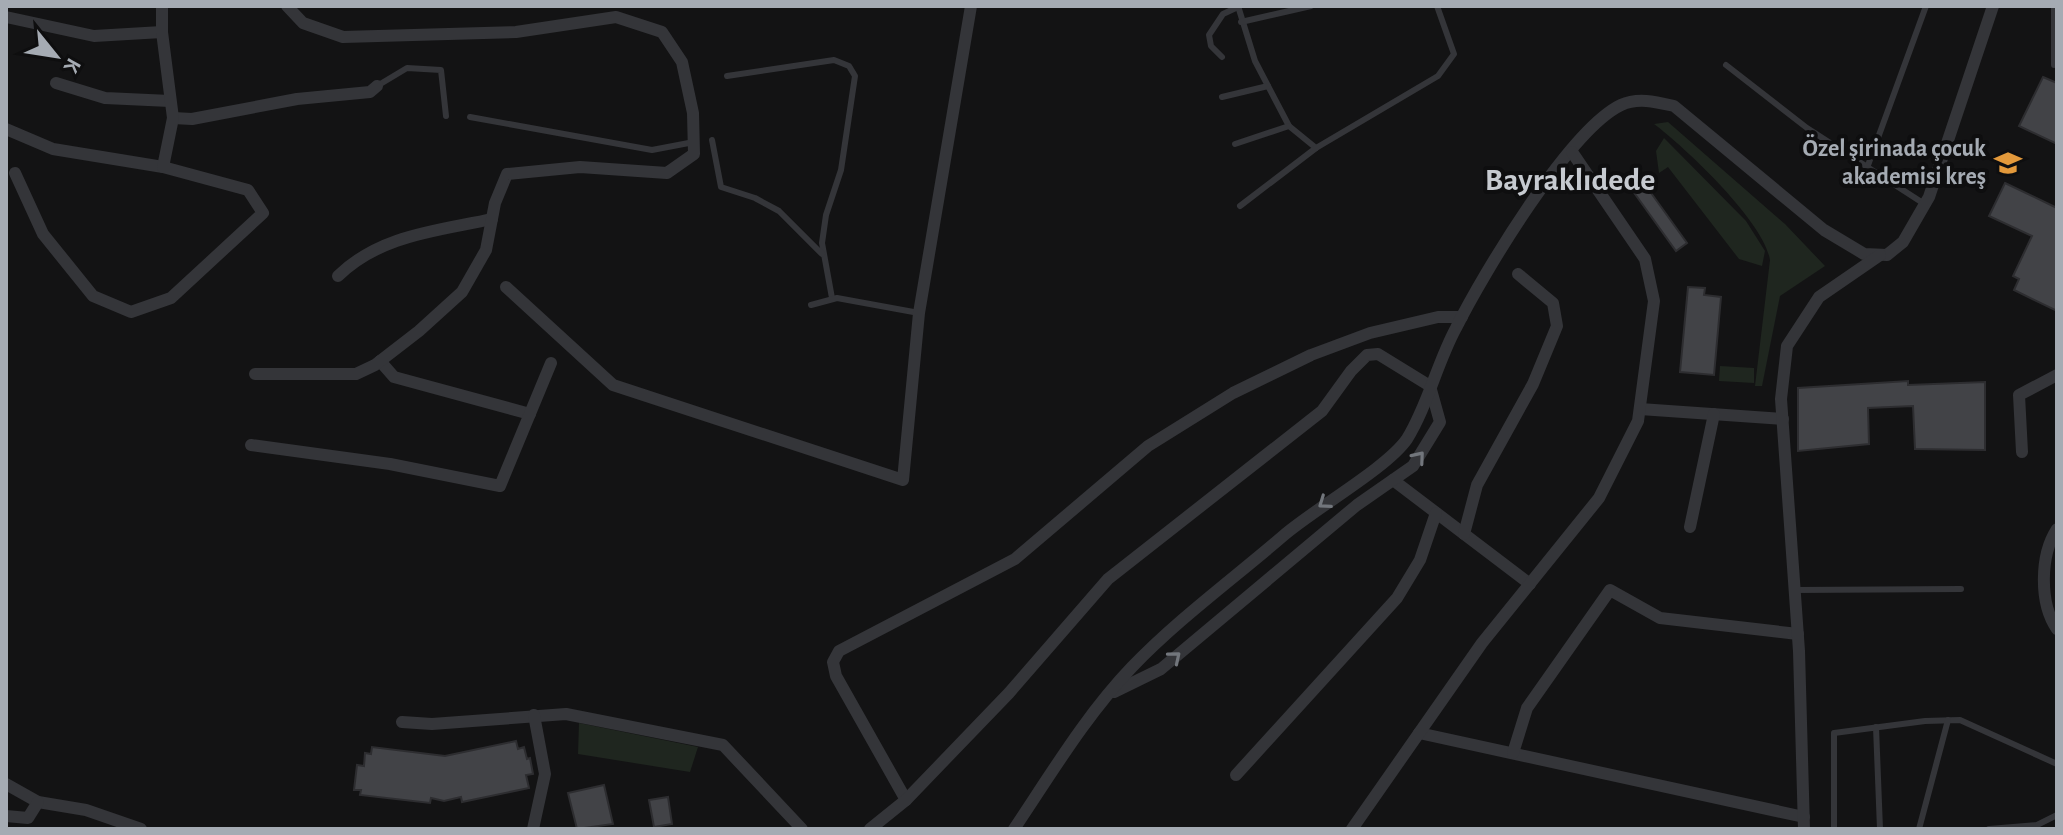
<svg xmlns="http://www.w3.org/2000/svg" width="2063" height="835" font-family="'Alegreya Sans',sans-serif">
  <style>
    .green { fill: #1f261f }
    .building { fill: #424347; stroke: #2d2d30; stroke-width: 2 }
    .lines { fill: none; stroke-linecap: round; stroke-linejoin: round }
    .service { stroke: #343539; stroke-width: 6 }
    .minor { stroke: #343539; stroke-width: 12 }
    .oneway { stroke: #72767c }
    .labels { text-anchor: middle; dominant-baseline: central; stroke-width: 8; stroke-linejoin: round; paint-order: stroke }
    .poi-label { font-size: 24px; font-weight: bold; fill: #a5abb3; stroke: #0e0e0f; text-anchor: end }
    .district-label { font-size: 32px; font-weight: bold; fill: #c6cad0; stroke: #0e0e0f }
  </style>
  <rect width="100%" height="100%" fill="#131314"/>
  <!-- green -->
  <g class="green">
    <path d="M1668 122 1785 224 1825 266 1780 296 1762 386H1755L1770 260C1764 222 1686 148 1654 124Z"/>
    <polygon points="1664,138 1746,221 1765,251 1762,266 1739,259 1668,167 1659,173 1656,151"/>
    <polygon points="1720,366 1754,368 1754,383 1719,381"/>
    <polygon points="579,723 698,747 690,772 578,754"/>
  </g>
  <!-- building -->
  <g class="building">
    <polygon points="2043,77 2057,83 2057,144 2019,126"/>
    <polygon points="1641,179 1687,243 1676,251 1630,187"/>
    <polygon points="2005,183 2057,208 2057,311 2014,290 2019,279 2013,276 2032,236 1989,216"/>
    <polygon points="1688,287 1705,288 1704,295 1721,297 1714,375 1680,372"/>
    <polygon points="1908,381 1908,385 1985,382 1985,450 1915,449 1913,406 1868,408 1869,444 1798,451 1798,388"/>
    <polygon points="516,741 518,749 524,747 527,759 530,758 533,774 526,775 529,788 462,802 461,797 444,801 431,798 430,803 360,795 361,790 354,790 357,765 364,766 365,753 371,754 372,747 445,756"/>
    <polygon points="604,785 613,824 577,829 568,793"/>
    <polygon points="668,797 672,824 654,827 649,800"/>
  </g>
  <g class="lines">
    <!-- service -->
    <g class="service">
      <polyline points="1238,6 1255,61 1289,126 1316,148"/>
      <polyline points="1241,22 1311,6"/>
      <polyline points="1222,57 1211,46 1209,35 1223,14 1238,7"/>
      <polyline points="1726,65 1807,128 1926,205"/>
      <polyline points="2054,65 2054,6"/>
      <polyline points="727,76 834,60 849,66 855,76 841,170 826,215 822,243 832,298"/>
      <polyline points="377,86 407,68 441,70 446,116"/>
      <polyline points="1222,97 1268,86"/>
      <polyline points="470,117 652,150 694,142"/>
      <polyline points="712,140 721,187 755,198 779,211 822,254"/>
      <polyline points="1235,144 1289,126"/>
      <polyline points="1867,168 1926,6"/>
      <polyline points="1240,206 1316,148 1438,76 1454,54 1437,6"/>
      <polyline points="811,305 837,298 919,313"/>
      <polyline points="1795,590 1961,589"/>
      <polyline points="1876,727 1880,829"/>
      <polyline points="1834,829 1834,733 1925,721 1960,720 2057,764"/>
      <polyline points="1919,829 1948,720"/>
      <polyline points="1989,829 2037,825 2057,815"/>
    </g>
    <!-- minor -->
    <g class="minor">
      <polyline points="6,17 94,36 162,32"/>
      <polyline points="56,83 105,98 170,101"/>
      <polyline points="173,118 192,119 297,99 370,92 377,86"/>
      <polyline points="6,129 53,149 163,167"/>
      <polyline points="15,173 43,234 93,296 131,312 171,298 263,213 248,190 163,167 173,118 162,32 162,6"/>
      <path d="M338 276C380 235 436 231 492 219"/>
      <polyline points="506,287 613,385 903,480 919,313 971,6"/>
      <polyline points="380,361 394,377 530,414"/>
      <polyline points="255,374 356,374 375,365 419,331 462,292 486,250 495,203 507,174 580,167 667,173 694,154 693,113 682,62 662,32 616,17 516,32 343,37 303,23 287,6"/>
      <polyline points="1640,409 1783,419"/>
      <polyline points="251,445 390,464 500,486 551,363"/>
      <polyline points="2022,452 2019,395 2057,375"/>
      <polyline points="1393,480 1530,584"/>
      <polyline points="1690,527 1714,414"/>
      <path d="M2057 529C2040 555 2039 603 2057 629"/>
      <polyline points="1464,534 1477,485 1533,384 1557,326 1553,303 1518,274"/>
      <polyline points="402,722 432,724 566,714 723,745 802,829"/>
      <polyline points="1419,733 1804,817"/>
      <polyline points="1513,753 1527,708 1610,590 1660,618 1798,634"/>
      <polyline points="1236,775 1397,598 1420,560 1436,513"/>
      <polyline points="6,784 38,802 86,810 141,829"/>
      <polyline points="906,800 836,676 833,662 839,651 1015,559 1148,446 1233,393 1311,355 1370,333 1438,317 1462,317"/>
      <polyline points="6,816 28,818 38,802"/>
      <polyline points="533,829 545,774 534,715"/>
      <polyline points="870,829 906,800 1009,693 1108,579 1322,411 1351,371 1367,355 1378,354 1430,386 1440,422 1413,466 1357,505 1161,669 1114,692"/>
      <path d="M1014 829C1051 774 1086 715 1132 667 1177 620 1233 579 1283 536 1314 509 1387 468 1407 439 1428 405 1437 363 1456 328 1483 274 1569 130 1621 105 1638 97 1657 102 1674 106L1824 230 1864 254 1887 255 1903 242 1929 197 1993 6"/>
      <polyline points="1352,829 1482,643 1599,498 1638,421 1654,301 1645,259 1572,152"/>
      <polyline points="1804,829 1799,651 1781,399 1787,346 1819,297 1880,255"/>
    </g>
  </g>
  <!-- one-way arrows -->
  <defs><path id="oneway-chevron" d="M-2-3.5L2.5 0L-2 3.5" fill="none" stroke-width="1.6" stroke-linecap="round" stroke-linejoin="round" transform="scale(2)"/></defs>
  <g class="oneway">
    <use href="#oneway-chevron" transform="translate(1419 457) rotate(-50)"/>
    <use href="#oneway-chevron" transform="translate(1324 503) rotate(145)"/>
    <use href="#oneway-chevron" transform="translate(1175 657) rotate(-40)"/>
  </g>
  <!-- icons -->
  <defs>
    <g id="school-bare" transform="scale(2.16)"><path d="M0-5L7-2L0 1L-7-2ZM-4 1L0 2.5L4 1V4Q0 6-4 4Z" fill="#e3993b" stroke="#0e0e0f" stroke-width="2.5" paint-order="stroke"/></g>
  </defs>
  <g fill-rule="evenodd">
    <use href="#school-bare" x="2008" y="163"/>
  </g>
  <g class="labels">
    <!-- poi labels -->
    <g class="poi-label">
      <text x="1986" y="149">Özel şirinada çocuk<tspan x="1986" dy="28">akademisi kreş</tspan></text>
    </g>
    <!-- district labels -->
    <g class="district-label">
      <text x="1570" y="180">Bayraklıdede</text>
    </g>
  </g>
  <!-- border -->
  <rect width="2063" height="835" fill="none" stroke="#a5abb3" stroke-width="16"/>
  <!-- north arrow -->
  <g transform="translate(56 56) rotate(120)" stroke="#0e0e0f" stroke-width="6" paint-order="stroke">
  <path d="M0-6L14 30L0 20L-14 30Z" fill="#a5abb3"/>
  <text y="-12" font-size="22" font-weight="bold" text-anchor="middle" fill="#a5abb3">K</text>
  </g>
</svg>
